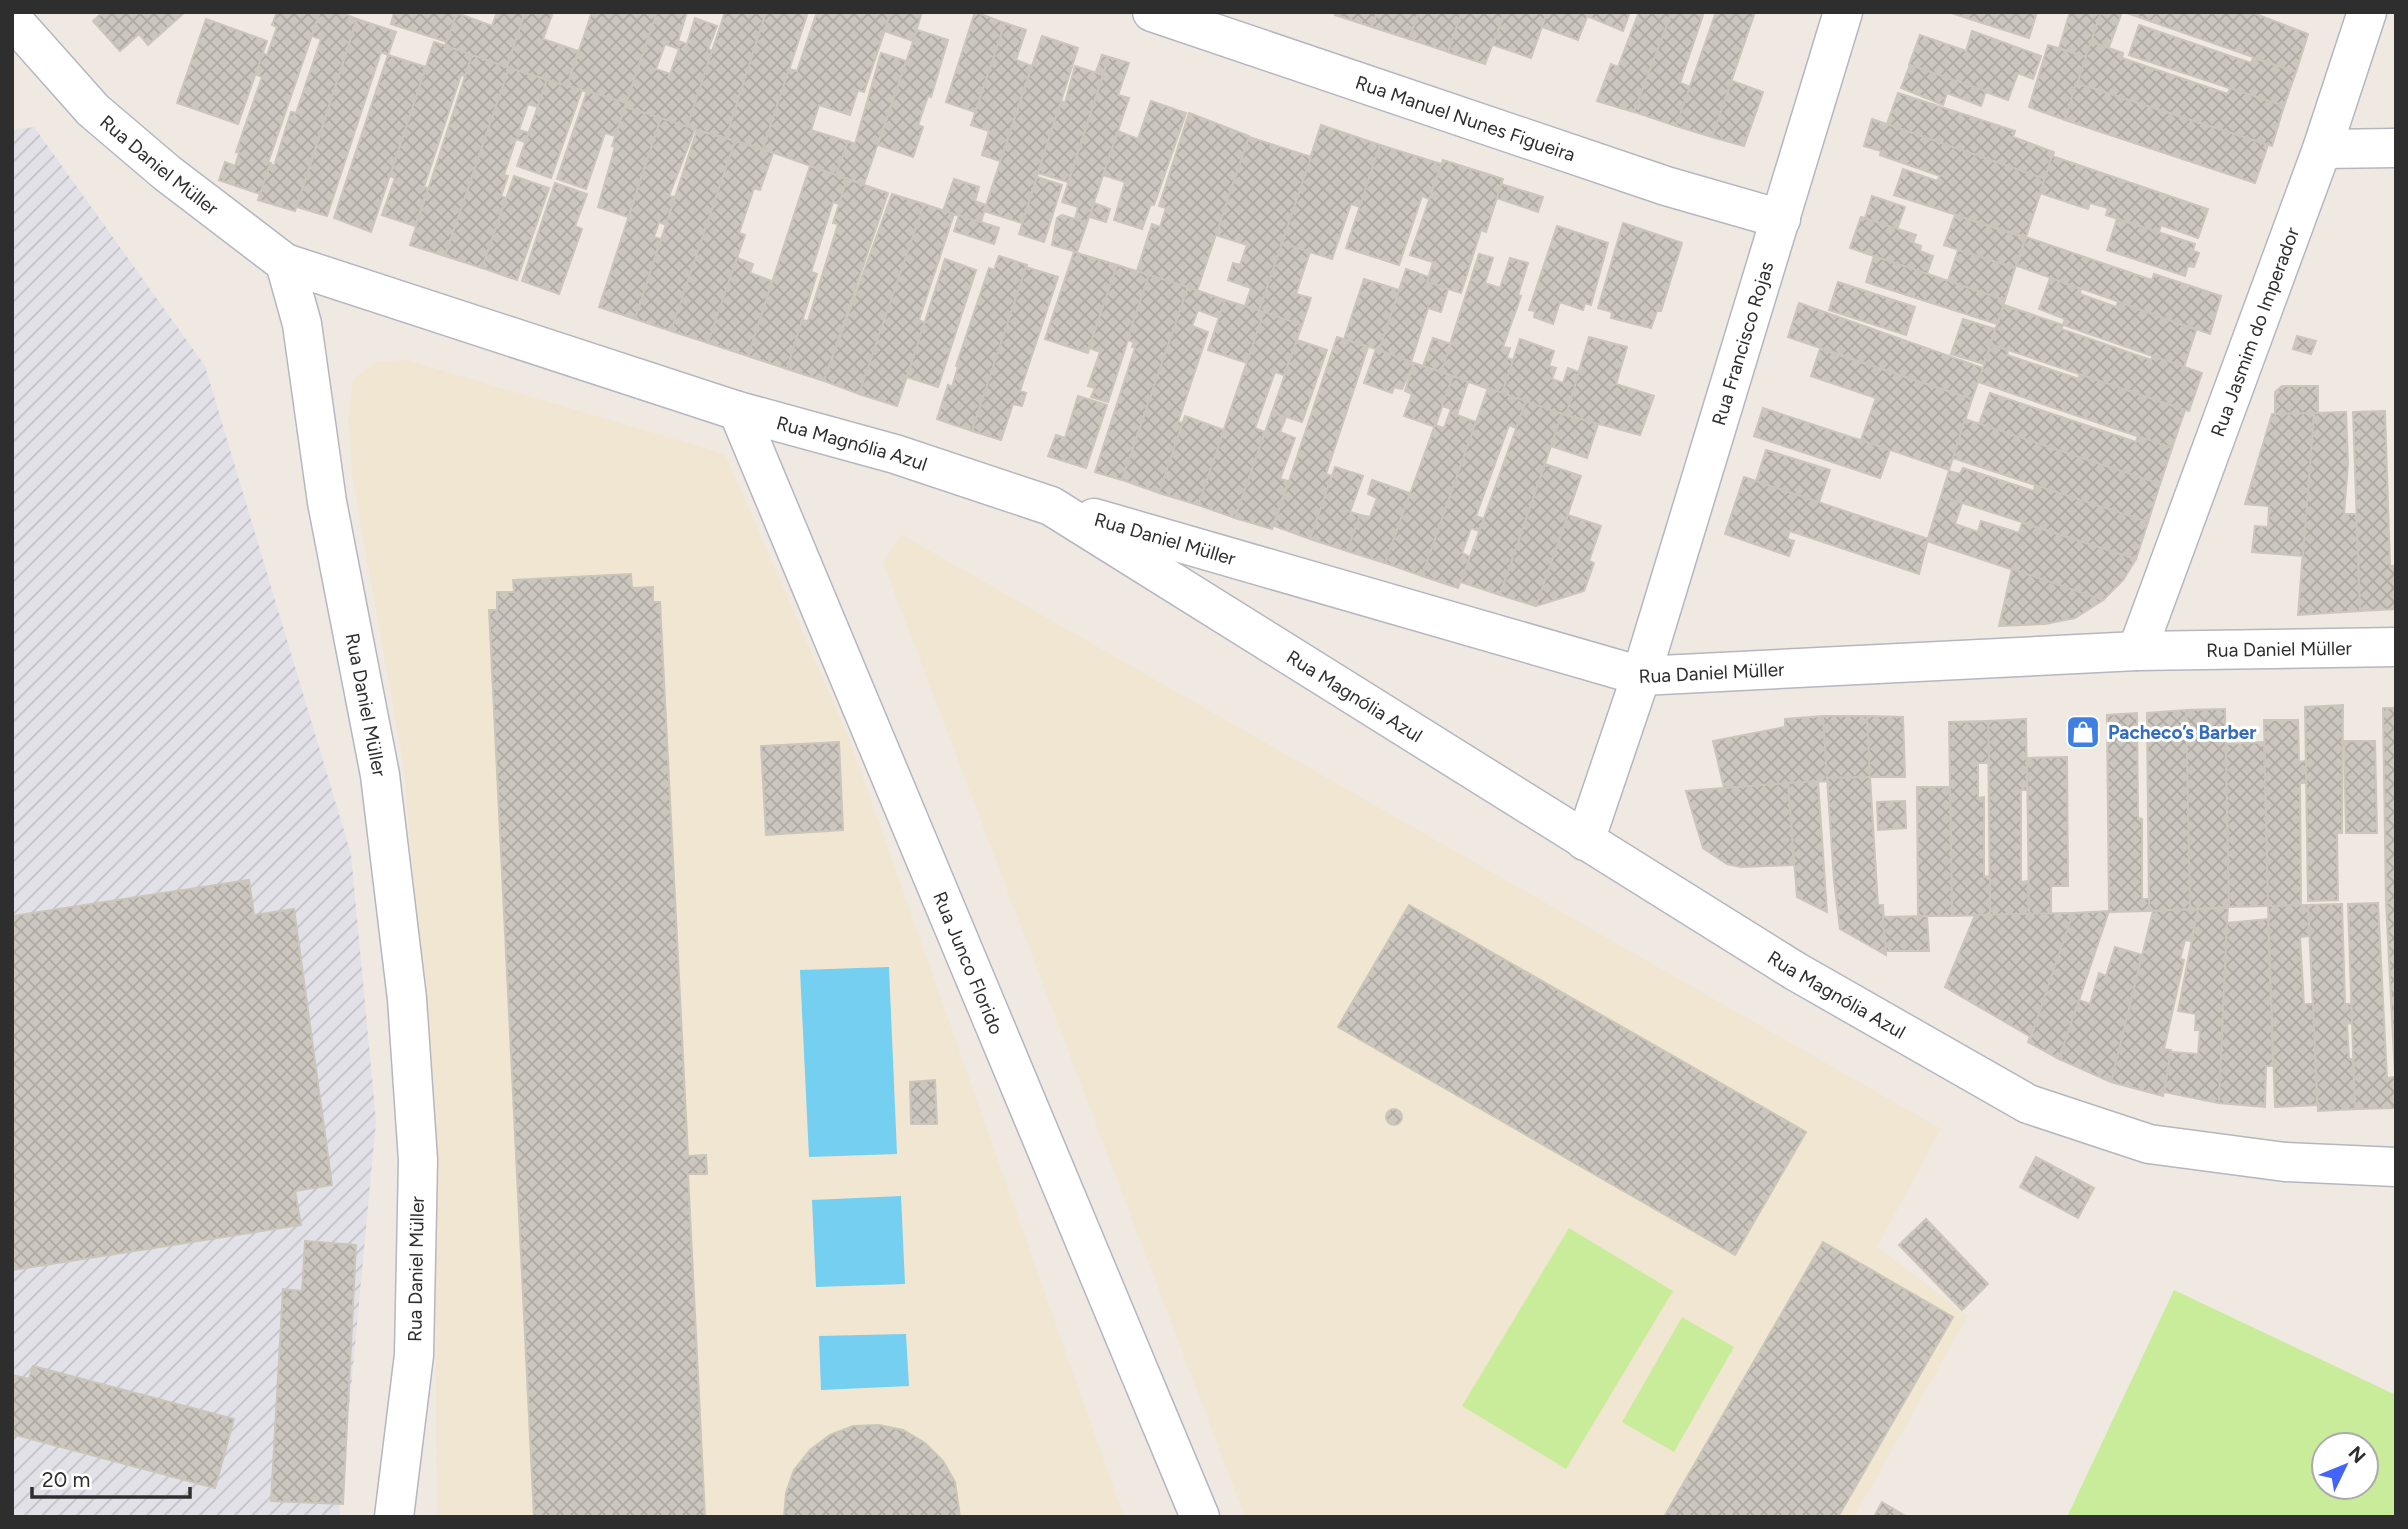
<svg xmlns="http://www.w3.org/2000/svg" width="2408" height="1529" font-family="Figtree,sans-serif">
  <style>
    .industrial { fill: url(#industrial-furrows) }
    .education { fill: #f0e6d1 }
    .pitch { fill: #c9ec9a; fill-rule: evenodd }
    .water { fill: #75cff0 }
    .building { fill: url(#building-cross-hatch); stroke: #cbc5ba; stroke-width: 2; fill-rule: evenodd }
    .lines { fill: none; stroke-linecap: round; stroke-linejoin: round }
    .minor-casing { stroke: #b4b7c1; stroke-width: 41 }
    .minor { stroke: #fff; stroke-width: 38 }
    .labels { text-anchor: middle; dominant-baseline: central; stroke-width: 6; stroke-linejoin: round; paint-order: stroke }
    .street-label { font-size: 19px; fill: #2e2e2e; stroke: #fff }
    .shop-label { font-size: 19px; font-weight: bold; fill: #366cbe; stroke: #fff; text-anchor: start }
  </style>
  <defs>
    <pattern id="industrial-furrows" width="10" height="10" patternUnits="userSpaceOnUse" patternTransform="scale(1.75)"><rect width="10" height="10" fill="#e3e1e8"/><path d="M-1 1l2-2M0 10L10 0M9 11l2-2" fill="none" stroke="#c3c1c7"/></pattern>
    <pattern id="building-cross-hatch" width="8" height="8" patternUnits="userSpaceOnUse" patternTransform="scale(1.75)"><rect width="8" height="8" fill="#cbc7bf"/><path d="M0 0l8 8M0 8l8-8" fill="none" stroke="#afaba4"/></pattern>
  </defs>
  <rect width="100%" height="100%" fill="#efe9e1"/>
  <!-- industrial -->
  <polygon class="industrial" points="34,127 205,366 351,854 376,1121 339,1517 12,1517 12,130"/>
  <!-- education -->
  <g class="education">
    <polygon points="406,360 725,454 850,741 1124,1517 437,1517 434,1126 404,768 353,481 348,420 353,379 377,362"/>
    <polygon points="902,535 1941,1129 1877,1247 1968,1316 1854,1517 1245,1517 883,562"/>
  </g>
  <!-- pitch -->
  <g class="pitch">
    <polygon points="1569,1228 1673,1291 1566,1469 1462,1406"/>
    <path d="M2174 1290 2396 1395V1517H2067ZM2324 1445H2366V1487H2324Z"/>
    <polygon points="1682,1317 1734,1347 1674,1452 1622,1422"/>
  </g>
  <!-- water -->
  <g class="water">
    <polygon points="889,967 897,1154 809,1157 800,970"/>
    <polygon points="901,1196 905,1284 816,1287 812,1200"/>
    <polygon points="906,1334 909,1386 821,1390 819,1336"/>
  </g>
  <!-- building -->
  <g class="building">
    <polygon points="103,12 185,12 148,45 139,34 120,51 93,21"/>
    <polygon points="277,12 320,12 268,163 271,163 260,194 219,180 225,162 235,166 239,153 236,152 262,77 255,74 262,53 267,55 277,27 272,25"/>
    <polygon points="320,12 340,12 357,19 295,211 258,200 270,164 274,166 291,112 296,113 321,39 312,36"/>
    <polygon points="394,12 457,12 447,42 391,24"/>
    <polygon points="497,12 525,12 507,67 445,46 457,13 492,26"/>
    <polygon points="525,12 553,12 543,39 578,51 567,86 507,67"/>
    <polygon points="592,12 657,12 626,103 567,86"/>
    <path d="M657 12H687L678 41 687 44 695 18 717 26 708 49 712 51 687 127 625 107ZM665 44 679 49 670 74 656 69Z"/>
    <polygon points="725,12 766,12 726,138 687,127"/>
    <polygon points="766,12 808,12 763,149 726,138"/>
    <polygon points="817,12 891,12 864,92 858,90 850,115 819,105 811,130 849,142 836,175 763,149 789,69 797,71"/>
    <polygon points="891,12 922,12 913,41 884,31"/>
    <polygon points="975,12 1005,23 975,112 946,102"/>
    <polygon points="1336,12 1377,12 1372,27 1335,15"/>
    <polygon points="1377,12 1419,12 1409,39 1372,27"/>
    <polygon points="1419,12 1462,12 1448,52 1409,39"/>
    <polygon points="1462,12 1505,12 1485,64 1448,52"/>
    <polygon points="1505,12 1547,12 1531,58 1493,45"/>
    <polygon points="1547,12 1589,12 1578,40 1542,27"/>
    <polygon points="1589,12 1630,12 1623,31 1587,16"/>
    <polygon points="1639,12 1672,12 1634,112 1597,101 1611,64 1618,67"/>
    <polygon points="1672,12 1704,12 1680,83 1691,87 1676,126 1634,112"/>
    <polygon points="1716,12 1755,12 1712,137 1676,126"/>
    <polygon points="1948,12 2037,12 2029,38"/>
    <polygon points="2070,12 2101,12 2086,57 2059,48"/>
    <polygon points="2101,12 2122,12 2109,47 2091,42"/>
    <polygon points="2124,12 2251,12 2308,34 2296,72"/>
    <polygon points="206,19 267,41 238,124 177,103"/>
    <polygon points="357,19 396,32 388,55 381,52 327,216 297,207"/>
    <polygon points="1005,23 1026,30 1016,60 1032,66 1000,161 982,155 989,131 971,125"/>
    <polygon points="2139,25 2251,63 2253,58 2296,72 2284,106 2129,55"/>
    <polygon points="917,30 948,40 931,97 928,96 918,125 923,127 913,157 878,145"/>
    <polygon points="1972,31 2041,56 2033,79 2018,73 2008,100 1909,65 1920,35 1966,51"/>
    <polygon points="1042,36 1078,48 1022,223 984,211"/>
    <polygon points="434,42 472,55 465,76 461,75 424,187 428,188 415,226 382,215 395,178 390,176"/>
    <polygon points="2091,42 2123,53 2122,58 2228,94 2230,88 2284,106 2272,146 2076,83"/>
    <polygon points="2048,45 2086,57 2065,120 2029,107"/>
    <polygon points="881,53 906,61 864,184 836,175 848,141 855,144"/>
    <polygon points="388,55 426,67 371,232 334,218"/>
    <polygon points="472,55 509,68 445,256 410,245"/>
    <polygon points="1102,55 1109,57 1103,74 1096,72"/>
    <polygon points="1109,57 1129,63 1118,95 1129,98 1087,223 1075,219 1078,207 1062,202"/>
    <polygon points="1910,65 1986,91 1981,106 1947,93 1943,105 1901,88"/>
    <polygon points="1075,66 1103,75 1068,182 1038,173 1061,101 1065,103"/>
    <polygon points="509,68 547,80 538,107 528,104 519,130 529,133 525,142 516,139 504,175 508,176 501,196 506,198 482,268 445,256"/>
    <polygon points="547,80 582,90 551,178 517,166"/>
    <polygon points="1732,81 1763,92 1744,146 1712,137"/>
    <polygon points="2076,83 2268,145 2255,183 2065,120"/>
    <polygon points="587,91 626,103 615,136 605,133 586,189 557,179"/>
    <polygon points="1898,93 2015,131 2013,137 2054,152 2045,179 1887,124"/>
    <polygon points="1151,101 1186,113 1154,205 1151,204 1142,229 1114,220 1125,182 1103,175 1118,131 1138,139"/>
    <polygon points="625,107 661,118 628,217 598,207 615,147 612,146"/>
    <polygon points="1189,113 1249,136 1197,291 1137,271 1152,224 1160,227 1166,208 1159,206"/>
    <polygon points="661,118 695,129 669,196 675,197 666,225 659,222 654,237 661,239 635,319 599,307"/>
    <polygon points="1872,119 2045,179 2026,237 1894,195 1903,169 1937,181 1940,176 1880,155 1881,151 1864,146"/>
    <polygon points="1321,125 1380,145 1360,207 1351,204 1332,259 1282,243"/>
    <polygon points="697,130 735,141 671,331 635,319"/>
    <polygon points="1249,137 1311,157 1259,311 1245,306 1251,288 1228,280 1233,263 1240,265 1247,245 1216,235"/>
    <polygon points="735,141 773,153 760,190 754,188 739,233 745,235 708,343 671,331"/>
    <polygon points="1380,145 1441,164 1429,199 1422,196 1399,265 1346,248"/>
    <polygon points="2052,156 2208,209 2198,238 2161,225 2159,232 2106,215 2108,208 2090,203 2088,209 2040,193"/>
    <polygon points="1443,160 1503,179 1486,232 1481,230 1461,293 1427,282 1433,262 1410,255"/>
    <polygon points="810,166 847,179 840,204 833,202 811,272 817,274 787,369 748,356"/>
    <polygon points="514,176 549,188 517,280 482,268"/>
    <polygon points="1037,177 1062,185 1044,242 1019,234"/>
    <polygon points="847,179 888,193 824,381 787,369 802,320 808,321 838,224 833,223"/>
    <polygon points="954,179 979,187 975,201 986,205 981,222 943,211"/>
    <polygon points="555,183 587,194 575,226 582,229 559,294 522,281"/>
    <polygon points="1501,184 1543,197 1538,212 1497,198"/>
    <polygon points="892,194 924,204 859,394 824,381"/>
    <polygon points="1872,196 1905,207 1897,229 1865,218"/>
    <polygon points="1094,203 1110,209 1106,222 1090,217"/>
    <polygon points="924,204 954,214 919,320 925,323 897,406 859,394"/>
    <polygon points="959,215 999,228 994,244 954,231"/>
    <polygon points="1062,215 1087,223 1077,252 1052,245 1057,218"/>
    <polygon points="1955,215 2025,238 2015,268 1944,245"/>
    <polygon points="1861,217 1916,235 1913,243 1921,246 1920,251 1933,256 1927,274 1850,248"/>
    <polygon points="2117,219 2195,244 2193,251 2199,253 2194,267 2188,266 2185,276 2107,250"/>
    <polygon points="1623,223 1682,243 1661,311 1657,311 1651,328 1611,318 1612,312 1598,308"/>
    <polygon points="1557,226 1608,243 1591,305 1585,303 1583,310 1560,302 1553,324 1534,317 1535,311 1529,310"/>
    <polygon points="2026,237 2152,280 2154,274 2221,296 2210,334 2017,266"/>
    <polygon points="1282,243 1310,252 1296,294 1311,298 1302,325 1259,311"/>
    <polygon points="1958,250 2015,268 2005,300 1948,281"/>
    <polygon points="1074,252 1117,265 1088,353 1045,339"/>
    <polygon points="1479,254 1493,258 1485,283 1500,288 1510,258 1528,263 1518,295 1521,296 1503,347 1510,348 1507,358 1513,360 1502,394 1441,372"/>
    <polygon points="999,256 1027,265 972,431 937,419 948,385 952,387 958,367 956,366 989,268 994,270"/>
    <polygon points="1874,256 2005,300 1997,324 1866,282"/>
    <polygon points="737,258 753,264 750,273 772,281 748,356 708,343"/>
    <polygon points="945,259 976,270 938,387 907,377"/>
    <polygon points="1117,265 1149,275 1108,402 1091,397 1095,388 1088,386 1100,352 1089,348"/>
    <polygon points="1026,267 1058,277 1020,391 1026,393 1022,406 1013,404 1001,440 972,431"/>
    <polygon points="1406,269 1429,277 1427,282 1448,289 1441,312 1428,308 1411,362 1379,350"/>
    <polygon points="1149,275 1188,287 1122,480 1095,472 1135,348 1132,347 1134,342 1127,340"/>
    <polygon points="2050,278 2081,289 2080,294 2116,307 2118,302 2196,330 2184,367 2063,325 2065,319 2039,309"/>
    <polygon points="1364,279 1399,290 1379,350 1344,339"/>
    <polygon points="1838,282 1915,307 1906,335 1829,310"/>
    <polygon points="1188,287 1225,300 1219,318 1198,310 1192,326 1208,332 1178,422 1183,423 1159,493 1122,480"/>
    <polygon points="1225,300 1264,312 1247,363 1208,350"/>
    <polygon points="1799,303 1983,368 1972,399 1788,337"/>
    <polygon points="2004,305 2063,325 2061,329 2151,360 2153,356 2202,373 2189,411 1990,344"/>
    <polygon points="1264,312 1302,325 1284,375 1275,372 1255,428 1265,432 1235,518 1198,505"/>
    <polygon points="1963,319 1995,329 1984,364 1951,354"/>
    <polygon points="2297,336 2316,341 2311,354 2293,349"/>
    <polygon points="1337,337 1368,347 1326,474 1332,476 1310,539 1274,526"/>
    <polygon points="1589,337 1627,347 1616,384 1654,396 1640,435 1566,415"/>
    <polygon points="1433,338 1451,344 1441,372 1423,366"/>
    <polygon points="1520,339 1554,351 1549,366 1556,368 1552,379 1563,383 1568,368 1579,372 1566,415 1502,394"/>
    <polygon points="1297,340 1327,350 1302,422 1272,412"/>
    <polygon points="1991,345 2008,350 2007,355 2079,379 2079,374 2185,410 2172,448 1978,382"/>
    <polygon points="1376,349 1414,363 1402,389 1394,387 1392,393 1364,383"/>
    <polygon points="1820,349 1972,399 1949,470 1861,440 1876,398 1811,376"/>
    <polygon points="1414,363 1453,376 1435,427 1404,416 1412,394 1405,391"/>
    <polygon points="1453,376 1468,382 1457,415 1476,422 1422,576 1385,563 1435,425 1444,428 1451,409 1442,406"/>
    <polygon points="2282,386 2318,386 2318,413 2275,414 2275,392"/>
    <polygon points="1488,388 1526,401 1516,428 1509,425 1476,516 1484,519 1479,531 1471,528 1462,553 1470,557 1458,588 1422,576"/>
    <polygon points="1990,393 2136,442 2138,436 2172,448 2160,484 1979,424"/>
    <polygon points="1078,396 1107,405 1086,468 1048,456 1056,435 1065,438"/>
    <polygon points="1526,401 1562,414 1500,595 1461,582"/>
    <polygon points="1763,408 1890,450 1880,478 1754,436"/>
    <polygon points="2385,411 2390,566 2396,566 2396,609 2360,611 2353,412"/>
    <polygon points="1272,412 1286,417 1280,432 1295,438 1280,479 1288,481 1272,529 1235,518"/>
    <polygon points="2346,412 2348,463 2344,514 2356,514 2360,611 2298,615 2314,413"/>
    <polygon points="2314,413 2303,556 2252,552 2255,526 2268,527 2269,506 2245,504 2272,414"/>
    <polygon points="1562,414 1598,424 1587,458 1551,446"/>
    <polygon points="1185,416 1224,430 1198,505 1159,493"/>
    <polygon points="1965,419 2160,484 2148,522 1953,458"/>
    <polygon points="1766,450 1830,470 1819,502 1756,481"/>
    <polygon points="1545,464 1581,476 1536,606 1500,595"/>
    <polygon points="1335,467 1363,476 1350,512 1360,515 1347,551 1310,539"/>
    <polygon points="1963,468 2034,491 2035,485 2148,522 2136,559 1941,496 1949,471 1960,474"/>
    <polygon points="1744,477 1928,539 1919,574 1790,531 1787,539 1794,541 1789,556 1725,534"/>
    <polygon points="1372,480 1410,493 1385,563 1347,551 1360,515 1370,517 1377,498 1368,494"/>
    <polygon points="1941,496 1962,503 1955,524 1978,532 1981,521 2019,533 2022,523 2136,559 2123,580 2103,600 1927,541"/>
    <polygon points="1568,515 1601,526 1589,561 1594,563 1584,591 1536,606"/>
    <polygon points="2012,569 2103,600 2075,618 2045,624 1999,626"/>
    <polygon points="631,574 632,588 653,587 653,602 660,602 688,1156 706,1155 707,1174 688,1174 705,1517 534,1517 489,610 497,610 497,592 514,592 513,580"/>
    <polygon points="2343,705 2342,833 2337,833 2338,900 2308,901 2305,707"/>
    <polygon points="2383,708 2396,708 2396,902 2386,903"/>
    <polygon points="2225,709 2229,907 2190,909 2186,710"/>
    <polygon points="2186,710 2190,909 2149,911 2147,713"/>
    <polygon points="2137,713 2138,818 2142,819 2142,899 2149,899 2149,911 2109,912 2107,715"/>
    <polygon points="1823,716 1828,781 1724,788 1713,741 1785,727 1785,719"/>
    <polygon points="1823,716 1867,716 1870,777 1827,778"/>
    <polygon points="1867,716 1903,717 1905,777 1870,777"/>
    <polygon points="2026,719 2027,790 2021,790 2021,882 2028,881 2029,914 1990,915 1988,721"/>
    <polygon points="2264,720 2298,720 2299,762 2306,761 2306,783 2300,783 2301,905 2268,906"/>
    <polygon points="1988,721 1989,763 1978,763 1978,798 1984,797 1984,877 1990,876 1990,915 1952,916 1949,722"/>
    <polygon points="2344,741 2375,741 2377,833 2346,833"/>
    <polygon points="839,742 843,830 766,835 761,746"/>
    <polygon points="2264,742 2268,906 2229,907 2226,744"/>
    <polygon points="2067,757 2068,886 2051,886 2051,914 2029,914 2027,758"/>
    <polygon points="1870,777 1878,905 1883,905 1886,955 1840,929 1834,880 1827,778"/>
    <polygon points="1818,781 1827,912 1797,897 1788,783"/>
    <polygon points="1788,783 1794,865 1741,867 1727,864 1703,848 1686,791"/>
    <polygon points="1917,787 1950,787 1952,916 1918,916"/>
    <polygon points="1905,801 1906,828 1878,830 1877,802"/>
    <polygon points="249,880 254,915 294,909 332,1185 295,1191 301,1225 12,1270 12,916"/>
    <polygon points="2396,902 2396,1095 2386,903"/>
    <polygon points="2378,903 2387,1078 2395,1077 2396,1108 2355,1109 2348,904"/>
    <polygon points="2342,904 2345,1004 2351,1004 2352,1023 2347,1024 2349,1059 2353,1059 2355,1109 2318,1111 2308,905"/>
    <polygon points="1409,905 1806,1132 1735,1255 1338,1027"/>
    <polygon points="2308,905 2309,936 2300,937 2304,1004 2313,1004 2317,1105 2275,1107 2268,906"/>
    <polygon points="2228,908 2227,923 2219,1103 2164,1092 2171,1052 2198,1054 2200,1030 2195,1030 2196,1014 2178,1011 2198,909"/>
    <polygon points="2198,909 2191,941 2185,940 2180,959 2184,960 2164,1049 2171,1050 2163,1096 2111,1082 2153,911"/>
    <polygon points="2109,911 2079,1000 2059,1059 2028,1042 2073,913"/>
    <polygon points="2073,913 2031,1037 1945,987 1975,915"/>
    <polygon points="1927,916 1929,951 1886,951 1883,917"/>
    <polygon points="2268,919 2273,1066 2266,1066 2265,1107 2219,1103 2227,923"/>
    <polygon points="2115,947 2142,955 2111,1082 2059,1059 2079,1000 2090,1004 2099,973 2106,976"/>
    <polygon points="935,1080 937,1124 911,1124 910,1082"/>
    <circle cx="1394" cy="1117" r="8"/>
    <polygon points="2036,1157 2094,1188 2078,1218 2020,1187"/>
    <polygon points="1926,1219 1988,1284 1962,1310 1899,1245"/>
    <polygon points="305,1241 356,1245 343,1504 271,1501 283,1289 302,1291"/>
    <polygon points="1823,1242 1953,1317 1838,1517 1664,1517"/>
    <polygon points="33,1366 234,1419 215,1488 12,1434 12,1375 29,1379"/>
    <polygon points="879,1425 903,1430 925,1443 943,1461 955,1482 960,1517 784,1517 786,1493 794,1470 810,1450 830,1435 853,1426"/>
    <polygon points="1882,1502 1907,1517 1874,1517"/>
  </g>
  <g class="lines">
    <!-- minor casing -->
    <g class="minor-casing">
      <g id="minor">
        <path id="s1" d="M1152 12 1666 186 1781 219"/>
        <path id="s2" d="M12 19 93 110 167 173 285 263 302 324 327 502 380 775 407 999 418 1160 414 1355 394 1517"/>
        <polyline points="2322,149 2396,148"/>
        <path id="s3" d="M285 263 738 411 895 454 1051 506 1795 971 2028 1104 2149 1144 2285 1162 2396 1167"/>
        <path id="s4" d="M738 411 1200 1517"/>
        <path id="s5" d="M1094 518 1641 676 2137 651 2396 647"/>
        <path id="s6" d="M2137 651 2322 149 2367 12"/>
        <path id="s7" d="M1585 841 1641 676 1843 12"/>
      </g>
    </g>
    <!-- minor -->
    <use href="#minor" class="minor"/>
  </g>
  <!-- icons -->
  <defs>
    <g id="shop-square" transform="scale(1.75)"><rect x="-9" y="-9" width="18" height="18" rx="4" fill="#3f7fe0" stroke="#fff"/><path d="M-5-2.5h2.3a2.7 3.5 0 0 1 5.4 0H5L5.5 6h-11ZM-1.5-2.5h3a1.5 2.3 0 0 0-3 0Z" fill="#fff"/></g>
  </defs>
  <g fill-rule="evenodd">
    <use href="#shop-square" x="2083" y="732"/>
  </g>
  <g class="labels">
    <!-- street labels -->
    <g class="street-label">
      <text stroke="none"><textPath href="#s1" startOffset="331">Rua Manuel Nunes Figueira</textPath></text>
      <text stroke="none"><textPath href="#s2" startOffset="208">Rua Daniel Müller</textPath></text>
      <text stroke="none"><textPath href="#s6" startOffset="340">Rua Jasmim do Imperador</textPath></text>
      <text stroke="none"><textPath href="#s7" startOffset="522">Rua Francisco Rojas</textPath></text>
      <text stroke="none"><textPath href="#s3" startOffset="595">Rua Magnólia Azul</textPath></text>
      <text stroke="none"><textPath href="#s5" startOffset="74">Rua Daniel Müller</textPath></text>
      <text stroke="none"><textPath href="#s5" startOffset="1208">Rua Daniel Müller</textPath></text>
      <text stroke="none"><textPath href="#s5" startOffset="640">Rua Daniel Müller</textPath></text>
      <text stroke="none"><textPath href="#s3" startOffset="1162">Rua Magnólia Azul</textPath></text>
      <text stroke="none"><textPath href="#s2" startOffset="817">Rua Daniel Müller</textPath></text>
      <text stroke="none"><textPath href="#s4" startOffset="598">Rua Junco Florido</textPath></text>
      <text stroke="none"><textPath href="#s3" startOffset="1729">Rua Magnólia Azul</textPath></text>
      <text transform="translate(416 1269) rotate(-89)">Rua Daniel Müller</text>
    </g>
    <!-- shop labels -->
    <g class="shop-label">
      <text x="2108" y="732">Pacheco’s Barber</text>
    </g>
  </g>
  <!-- border -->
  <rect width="2408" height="1529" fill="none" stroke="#2e2e2e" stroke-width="28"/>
  <!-- north arrow -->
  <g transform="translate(2345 1466) rotate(47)"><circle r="33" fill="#ffffff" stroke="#ababab" stroke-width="2"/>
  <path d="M0-5L12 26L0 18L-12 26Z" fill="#4264fb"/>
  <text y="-10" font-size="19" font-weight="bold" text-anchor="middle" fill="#2e2e2e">N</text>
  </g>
  <!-- scale -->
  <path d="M32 1487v10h158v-10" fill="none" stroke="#2e2e2e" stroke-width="3.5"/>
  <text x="42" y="1487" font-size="21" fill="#2e2e2e" stroke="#ffffff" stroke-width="5" paint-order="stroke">20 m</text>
</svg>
